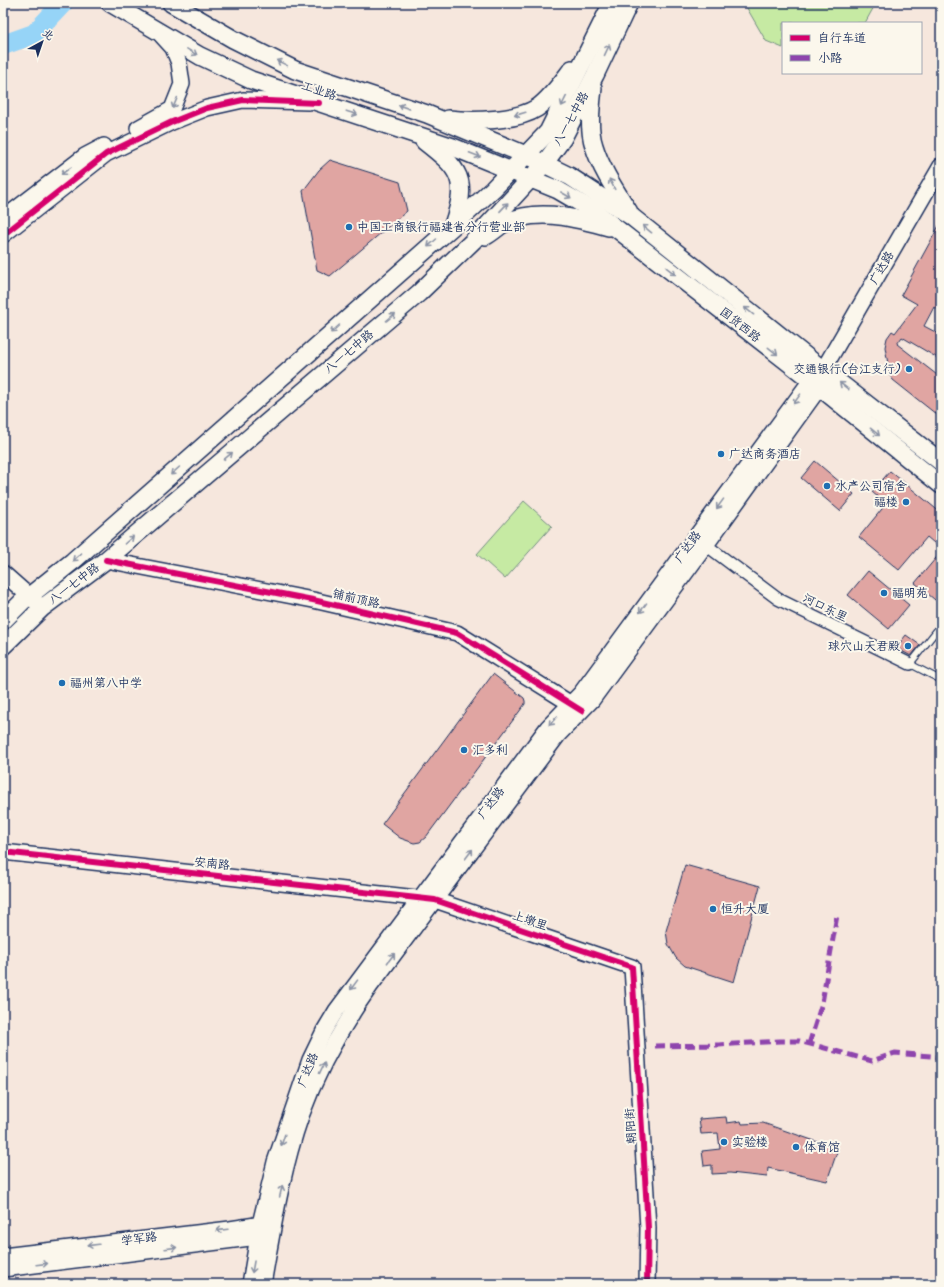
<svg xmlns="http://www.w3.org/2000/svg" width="944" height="1287" font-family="Kalam,'LXGW WenKai TC',sans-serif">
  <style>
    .green { fill: #c6eaa3; stroke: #708c80 }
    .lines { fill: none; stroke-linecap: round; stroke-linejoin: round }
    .river { stroke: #96d4f7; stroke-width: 20 }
    .building { fill: #e0a5a2; stroke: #1b2f5e }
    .lane-casing { stroke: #1b2f5e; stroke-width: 8 }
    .street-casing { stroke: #1b2f5e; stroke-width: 14 }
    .secondary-casing { stroke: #1b2f5e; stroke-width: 18 }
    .primary-casing { stroke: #1b2f5e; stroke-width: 20 }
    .lane { stroke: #fbf7ec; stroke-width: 5.5 }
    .street { stroke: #fbf7ec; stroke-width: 11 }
    .secondary { stroke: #fbf7ec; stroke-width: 15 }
    .primary { stroke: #fbf7ec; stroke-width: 17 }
    .quiet { stroke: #8e44ad; stroke-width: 5; stroke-dasharray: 10 5; stroke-linecap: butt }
    .cycleway-casing { stroke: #fbf7ec; stroke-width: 8 }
    .cycleway { stroke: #d6006c; stroke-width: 6 }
    .oneway { stroke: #8b93a5 }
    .poi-dot { fill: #1f6fb2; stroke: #fbf7ec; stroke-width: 1.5 }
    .labels { text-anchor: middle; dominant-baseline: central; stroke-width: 4; stroke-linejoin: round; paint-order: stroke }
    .street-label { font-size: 12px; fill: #1b2f5e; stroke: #fbf7ec }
    .poi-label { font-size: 12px; fill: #1b2f5e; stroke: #fbf7ec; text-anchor: start }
  </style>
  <rect width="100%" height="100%" fill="#f6e7dd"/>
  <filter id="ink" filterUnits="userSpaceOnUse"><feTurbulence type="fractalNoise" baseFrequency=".025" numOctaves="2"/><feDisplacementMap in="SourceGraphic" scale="8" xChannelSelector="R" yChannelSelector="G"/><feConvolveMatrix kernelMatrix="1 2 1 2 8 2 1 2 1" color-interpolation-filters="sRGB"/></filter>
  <g filter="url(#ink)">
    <!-- green -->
    <g class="green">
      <polygon points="744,3 876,3 865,23 783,23 783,48 766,41"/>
      <polygon points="524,501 552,526 505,579 477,554"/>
    </g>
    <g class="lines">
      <!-- river -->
      <polyline class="river" points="3,45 34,34 63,3"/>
    </g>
    <!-- building -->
    <g class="building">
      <polygon points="330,160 400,182 407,211 330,276 317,270 303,191 319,170"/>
      <polygon points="941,222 941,311 934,307 924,326 941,335 941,360 902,337 897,344 941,378 941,418 893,380 889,374 888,364 885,347 887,338 892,331 895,333 917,304 901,295"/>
      <polygon points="815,461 854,494 840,511 801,478"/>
      <polygon points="890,471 941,513 941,549 927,537 899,570 859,537 886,504 872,492"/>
      <polygon points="941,552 941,605 915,583"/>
      <polygon points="868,571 909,605 889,629 848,595"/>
      <polygon points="906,635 920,645 911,656 896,648"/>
      <polygon points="493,674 524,698 525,701 525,704 426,837 420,842 414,843 400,838 382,824"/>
      <polygon points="685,865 760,886 734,982 685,966 676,958 668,944 666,931"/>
      <polygon points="726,1117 727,1123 741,1121 742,1124 763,1123 838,1149 827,1181 768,1168 767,1177 730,1173 712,1174 712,1165 704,1166 702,1151 720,1149 718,1133 701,1134 699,1119"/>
    </g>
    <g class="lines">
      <!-- lane casing -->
      <g class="lane-casing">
        <polyline id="lane" points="941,625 910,664 941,680"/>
      </g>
      <!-- street casing -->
      <g class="street-casing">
        <polyline id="street" points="706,545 778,599 910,664"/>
      </g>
      <!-- secondary casing -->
      <g class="secondary-casing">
        <g id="secondary">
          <polyline points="138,128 172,109 182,84 179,63 173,48 162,36"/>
          <polyline points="3,219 85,156 104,146"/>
          <polyline points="3,235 106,154 172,122 207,108 243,100 309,102"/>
          <polyline points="106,560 313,600 457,633 579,709"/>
          <polyline points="3,573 37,603"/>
          <polyline points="3,852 435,900 632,967 646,1194 648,1228 647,1284"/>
          <polyline points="3,1256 230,1229 268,1223"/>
          <polyline points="3,1269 266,1236"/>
          <polyline points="250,1284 260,1224 275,1162 310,1060 324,1031 336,1011 548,727 581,693 811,380 820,372"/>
          <path d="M263 1284C273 1228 282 1170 301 1116 318 1069 342 1026 371 985L558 735 592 700 706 545 819 388 823 370 941 166"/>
        </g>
      </g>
      <!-- primary casing -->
      <g class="primary-casing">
        <g id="primary">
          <polyline points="110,3 200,56 251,80 453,147 558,190 594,211 811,380 941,485"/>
          <polyline points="171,3 233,39 295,70 427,114 526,155 569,176 632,217 823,370 941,462"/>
          <path d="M593 88C591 106 588 128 594 146 601 169 616 191 629 212"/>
          <path d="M448 119C472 122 517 121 537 108 551 98 562 82 572 69"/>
          <path d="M424 141C460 169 469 179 453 225"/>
          <path d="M486 236C491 233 496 229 501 225 535 206 575 218 609 227"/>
          <polyline points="3,621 22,602 73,561 453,226 493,189 548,132 612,3"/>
          <polyline points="3,646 42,608 106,560 419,293 473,241 544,164 563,138 595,75 629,3"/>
        </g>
      </g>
      <!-- lane -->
      <use href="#lane" class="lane"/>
      <!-- street -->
      <use href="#street" class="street"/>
      <!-- secondary -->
      <use href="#secondary" class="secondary"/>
      <!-- primary -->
      <use href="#primary" class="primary"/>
      <!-- quiet -->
      <g class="quiet">
        <polyline points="809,1044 822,1003 837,915"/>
        <polyline points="655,1046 719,1045 780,1041 799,1041 872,1061 895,1053 941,1057"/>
      </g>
      <!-- cycleway casing -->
      <g class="cycleway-casing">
        <g id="cycleway">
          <polyline points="3,235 106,154 172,122 207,108 243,100 319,103"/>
          <polyline points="106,560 313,600 457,633 582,711"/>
          <polyline points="3,852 435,900 632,967 646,1194 648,1228 647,1284"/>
        </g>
      </g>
      <!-- cycleway -->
      <use href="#cycleway" class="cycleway"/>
    </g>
    <!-- one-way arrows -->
    <defs><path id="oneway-shaft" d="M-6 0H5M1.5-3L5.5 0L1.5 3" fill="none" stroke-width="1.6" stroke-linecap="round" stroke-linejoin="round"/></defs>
    <g class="oneway">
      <use href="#oneway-shaft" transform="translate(607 50) rotate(-65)"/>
      <use href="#oneway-shaft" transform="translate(192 52) rotate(31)"/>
      <use href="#oneway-shaft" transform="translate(282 63) rotate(-154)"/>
      <use href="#oneway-shaft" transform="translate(564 101) rotate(116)"/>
      <use href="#oneway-shaft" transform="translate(175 103) rotate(113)"/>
      <use href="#oneway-shaft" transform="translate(404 107) rotate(-161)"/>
      <use href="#oneway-shaft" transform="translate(352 113) rotate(18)"/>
      <use href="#oneway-shaft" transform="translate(520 114) rotate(164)"/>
      <use href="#oneway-shaft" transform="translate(475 155) rotate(21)"/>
      <use href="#oneway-shaft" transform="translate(66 171) rotate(144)"/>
      <use href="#oneway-shaft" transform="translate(612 184) rotate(-118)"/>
      <use href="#oneway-shaft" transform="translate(566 195) rotate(30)"/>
      <use href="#oneway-shaft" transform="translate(504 207) rotate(-47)"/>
      <use href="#oneway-shaft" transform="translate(647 229) rotate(-141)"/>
      <use href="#oneway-shaft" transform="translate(432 243) rotate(138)"/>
      <use href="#oneway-shaft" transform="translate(671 271) rotate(38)"/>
      <use href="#oneway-shaft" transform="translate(749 311) rotate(-141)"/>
      <use href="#oneway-shaft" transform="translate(391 317) rotate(-40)"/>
      <use href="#oneway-shaft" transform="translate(335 329) rotate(138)"/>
      <use href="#oneway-shaft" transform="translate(773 351) rotate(38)"/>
      <use href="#oneway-shaft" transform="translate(844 386) rotate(-142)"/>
      <use href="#oneway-shaft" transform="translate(797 399) rotate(126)"/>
      <use href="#oneway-shaft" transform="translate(875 432) rotate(39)"/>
      <use href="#oneway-shaft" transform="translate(228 456) rotate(-40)"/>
      <use href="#oneway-shaft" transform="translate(175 471) rotate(138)"/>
      <use href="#oneway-shaft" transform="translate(720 504) rotate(126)"/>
      <use href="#oneway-shaft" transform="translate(129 540) rotate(-41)"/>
      <use href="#oneway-shaft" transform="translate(77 557) rotate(139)"/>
      <use href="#oneway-shaft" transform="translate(643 608) rotate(126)"/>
      <use href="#oneway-shaft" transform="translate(553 721) rotate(132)"/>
      <use href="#oneway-shaft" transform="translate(469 854) rotate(-53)"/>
      <use href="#oneway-shaft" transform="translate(391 958) rotate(-53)"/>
      <use href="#oneway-shaft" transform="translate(354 985) rotate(126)"/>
      <use href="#oneway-shaft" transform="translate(322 1068) rotate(-65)"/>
      <use href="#oneway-shaft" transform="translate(283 1140) rotate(108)"/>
      <use href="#oneway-shaft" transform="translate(281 1191) rotate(-77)"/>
      <use href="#oneway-shaft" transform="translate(222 1230) rotate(173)"/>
      <use href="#oneway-shaft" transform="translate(93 1245) rotate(173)"/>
      <use href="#oneway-shaft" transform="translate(171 1248) rotate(-7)"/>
      <use href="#oneway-shaft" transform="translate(42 1264) rotate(-7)"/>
      <use href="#oneway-shaft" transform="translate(253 1267) rotate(100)"/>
    </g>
  </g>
  <!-- markers -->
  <g class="poi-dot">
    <circle cx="349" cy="227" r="4"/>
    <circle cx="909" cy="369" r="4"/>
    <circle cx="721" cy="454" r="4"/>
    <circle cx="827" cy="486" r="4"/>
    <circle cx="906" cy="502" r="4"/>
    <circle cx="884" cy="593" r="4"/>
    <circle cx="908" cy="646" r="4"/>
    <circle cx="62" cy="683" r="4"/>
    <circle cx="464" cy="750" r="4"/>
    <circle cx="713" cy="909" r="4"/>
    <circle cx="724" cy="1142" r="4"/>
    <circle cx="796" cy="1147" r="4"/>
  </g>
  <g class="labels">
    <!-- street labels -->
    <g class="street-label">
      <text transform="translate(319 91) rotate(18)">工业路</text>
      <text transform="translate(571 119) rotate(-61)">八一七中路</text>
      <text transform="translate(882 268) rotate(-60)">广达路</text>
      <text transform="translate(740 325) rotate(38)">国货西路</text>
      <text transform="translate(349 352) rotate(-40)">八一七中路</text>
      <text transform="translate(688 547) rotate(-54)">广达路</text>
      <text transform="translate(74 584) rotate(-37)">八一七中路</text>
      <text transform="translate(356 599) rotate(13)">铺前顶路</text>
      <text transform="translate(825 608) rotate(26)">河口东里</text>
      <text transform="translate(491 803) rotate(-53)">广达路</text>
      <text transform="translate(212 864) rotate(6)">安南路</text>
      <text transform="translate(530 921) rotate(19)">上墩里</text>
      <text transform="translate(308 1070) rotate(-68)">广达路</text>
      <text transform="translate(631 1126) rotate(-94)">朝阳街</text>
      <text transform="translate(139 1239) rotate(-7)">学军路</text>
    </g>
    <!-- poi labels -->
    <g class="poi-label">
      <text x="357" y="227">中国工商银行福建省分行营业部</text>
      <text x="901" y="369" text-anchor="end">交通银行(台江支行)</text>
      <text x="729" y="454">广达商务酒店</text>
      <text x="835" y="486">水产公司宿舍</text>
      <text x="898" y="502" text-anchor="end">福楼</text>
      <text x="892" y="593">福明苑</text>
      <text x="900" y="646" text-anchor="end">球穴山天君殿</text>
      <text x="70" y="683">福州第八中学</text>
      <text x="472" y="750">汇多利</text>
      <text x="721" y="909">恒升大厦</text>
      <text x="732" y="1142">实验楼</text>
      <text x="804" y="1147">体育馆</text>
    </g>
  </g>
  <!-- margin -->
  <rect width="944" height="1287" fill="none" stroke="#fbf7ec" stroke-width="16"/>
  <rect x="8" y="8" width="928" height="1271" fill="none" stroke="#1b2f5e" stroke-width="1.5" filter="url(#ink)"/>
  <!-- legend -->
  <rect x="782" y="22" width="140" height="52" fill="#fbf7ec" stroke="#a1a7b3"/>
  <rect x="790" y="35" width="20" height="6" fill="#d6006c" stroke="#a1a7b3"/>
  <text x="818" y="42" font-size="12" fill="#1b2f5e">自行车道</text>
  <rect x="790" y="55" width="20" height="6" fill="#8e44ad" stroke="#a1a7b3"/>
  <text x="818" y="62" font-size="12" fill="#1b2f5e">小路</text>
  <!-- north arrow -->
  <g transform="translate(42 42) rotate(40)" stroke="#fbf7ec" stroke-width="3" paint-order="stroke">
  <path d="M0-3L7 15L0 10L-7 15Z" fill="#1b2f5e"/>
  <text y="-6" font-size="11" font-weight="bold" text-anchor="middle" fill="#1b2f5e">北</text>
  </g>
</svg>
